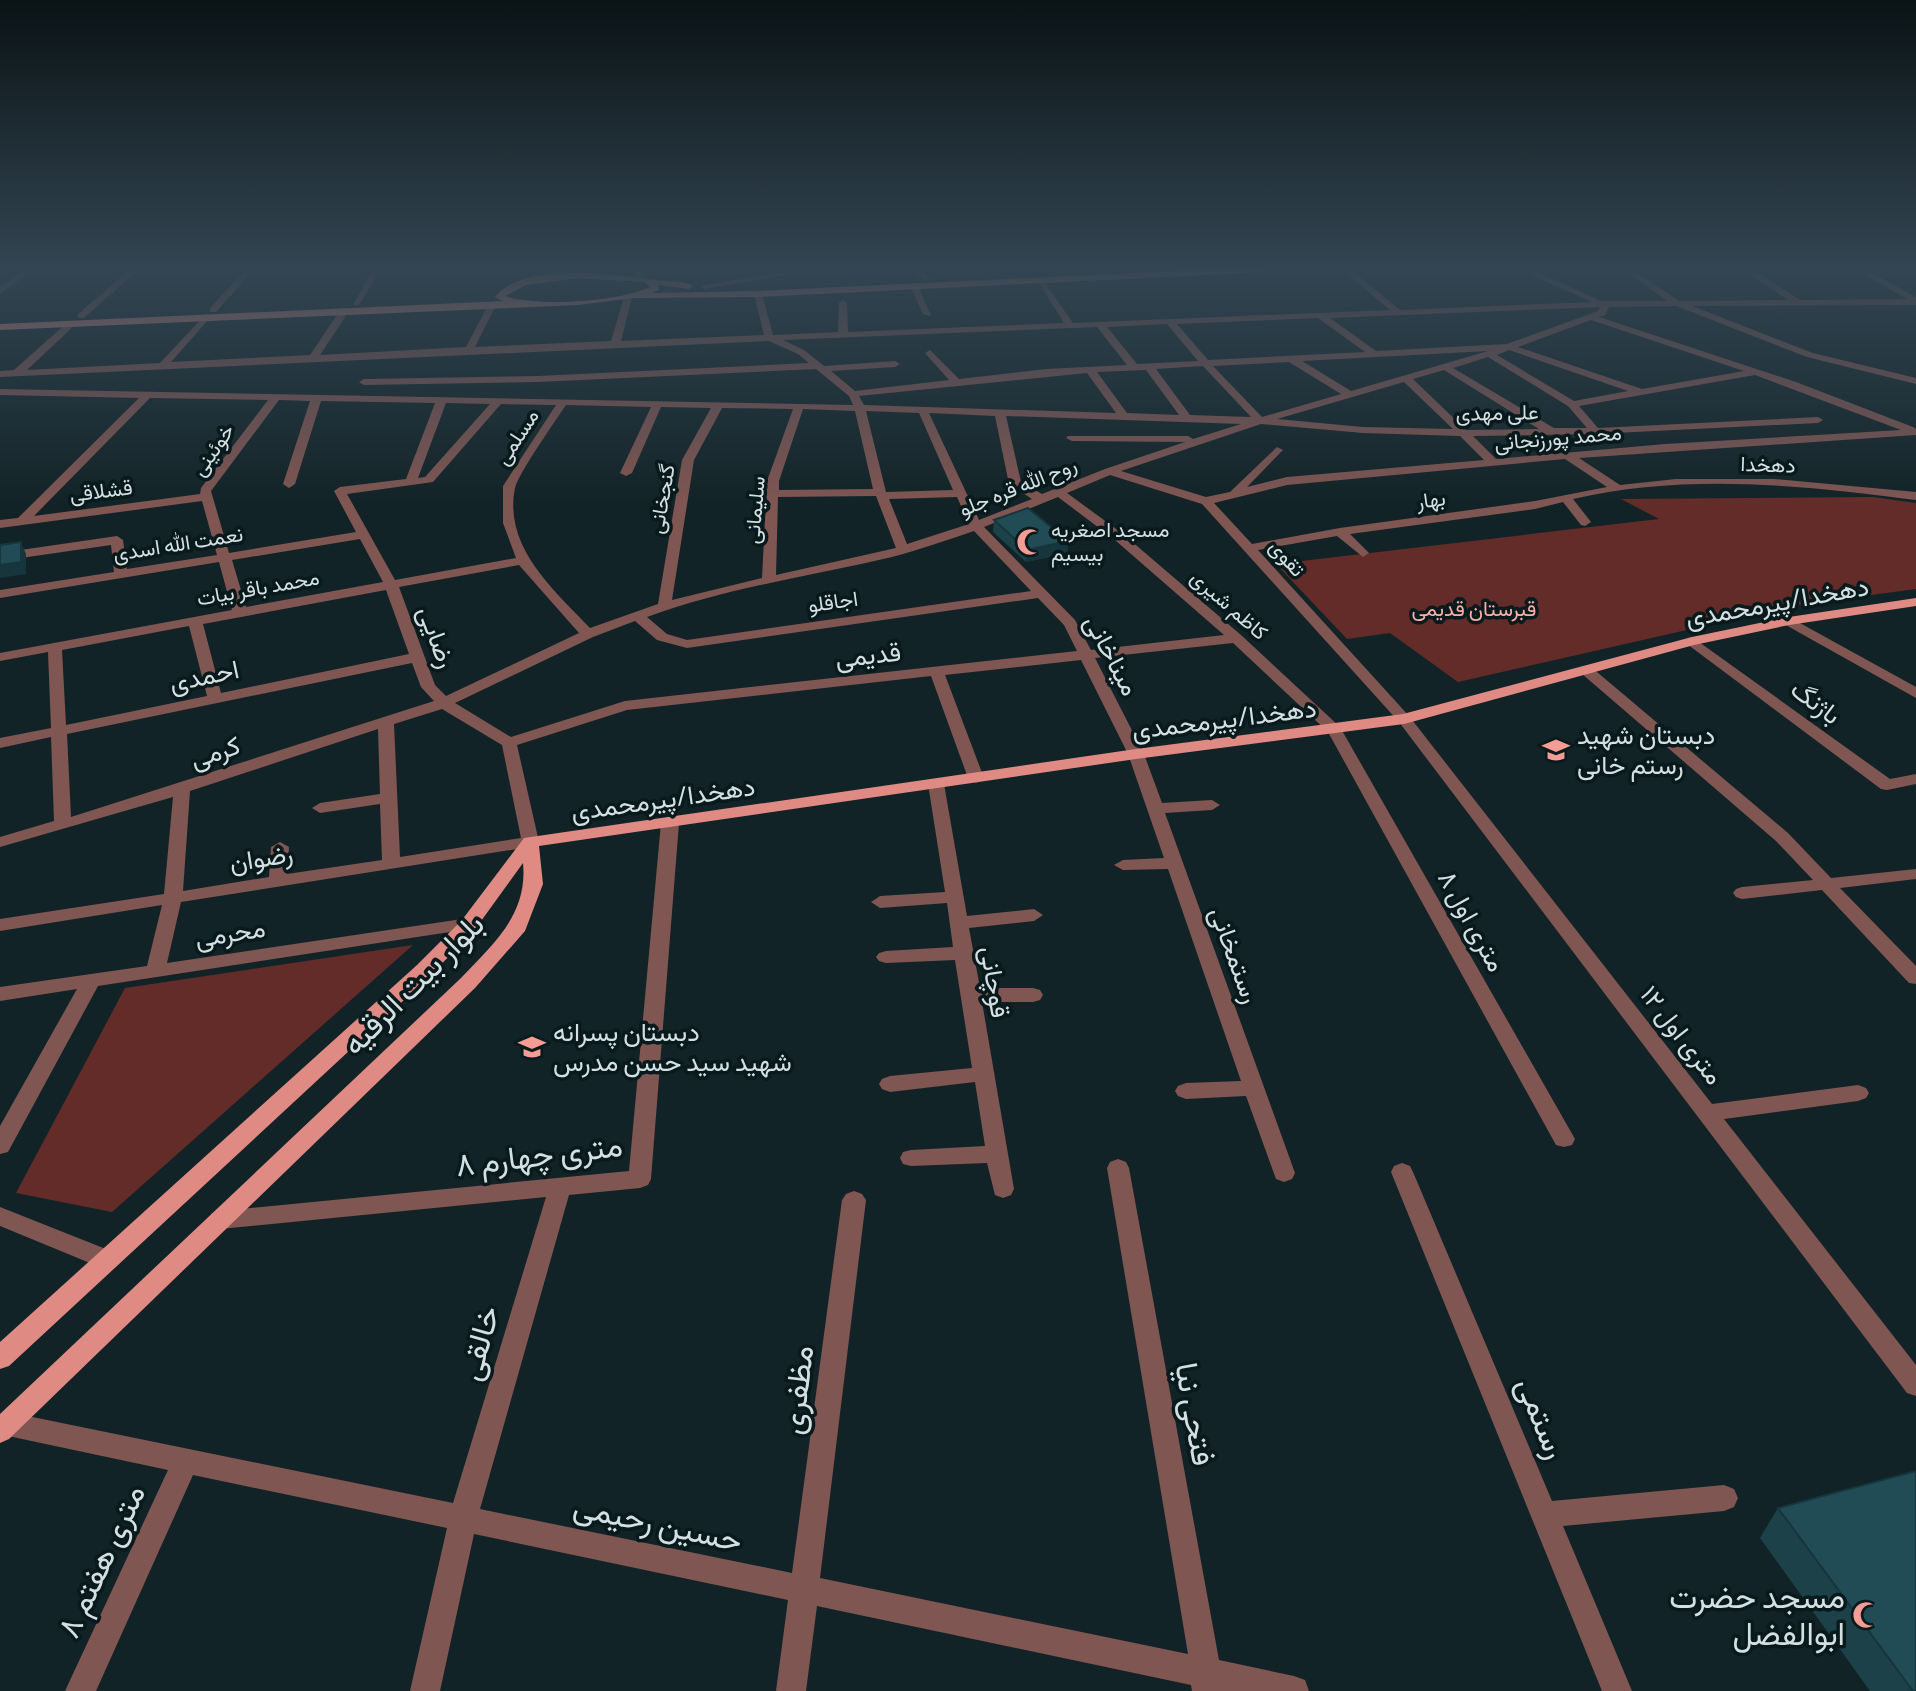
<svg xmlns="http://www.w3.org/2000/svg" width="1916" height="1691" font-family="Commissioner,Vazirmatn,sans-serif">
  <rect width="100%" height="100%" fill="#122327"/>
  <path fill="#642c29" d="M1873,497L1916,503V589L1796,605L1458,682L1390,633L1347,639L1276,564L1659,519L1621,499Z
    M413,945L112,1212L16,1193L125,988Z"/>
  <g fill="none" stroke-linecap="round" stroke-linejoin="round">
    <path fill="#805652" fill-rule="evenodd" d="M26,269H35L0,294V287Z
      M130,269H139L84,318H78V314Z
      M246,269H255L216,312H210V308Z
      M373,269H381L359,305H353Z
      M633,269H641L645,280H639Z
      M801,269H821L704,289L700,286Z
      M910,269H919L930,278L923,280Z
      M1052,269H1062L1065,272L1061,275Z
      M1341,269H1350L1400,310L1592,302L1518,269H1529L1602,301H1667L1623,269H1632L1679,301L1788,300L1742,269H1752L1800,300L1907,299L1855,269H1865L1916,297V305L1692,306L1813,353L1916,378V384L1807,357L1676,306L1609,307L1605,315L1599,317L1796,382L1913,427L1916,429V435L1579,458L1620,485L1676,479H1774L1916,492V500C1804,485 1684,473 1573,499L1591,522L1585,526L1581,525L1563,502L1535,509L1350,534L1369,553L1363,557L1337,536L1258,550L1409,716L1712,1104L1858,1085L1866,1088L1869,1093L1866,1098L1858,1101L1724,1119L1916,1365V1396L1907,1393L1399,722L1202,504L1110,475L1067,493L1123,534L1241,635L1340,727L1575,1139L1572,1145L1564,1147L1556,1145L1328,732L1233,643L1095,658L1144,754L1162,803L1212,800L1220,805L1212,810L1165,813L1295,1173L1292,1179L1284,1182L1276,1179L1246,1096L1186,1099L1178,1096L1175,1091L1178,1086L1186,1083L1241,1081L1168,869L1123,870L1114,865L1123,860L1164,858L1128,754L1081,660L945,675L984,778L976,783L968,778L931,676L627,710L517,745L539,842L536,846L181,902L167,963L469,918L478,924L476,928L98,986L8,1152L0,1154V1126L77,989L0,1001V987L147,966L162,905L0,931V919L164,894L173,797L0,847V837L54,821L51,737L0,748V738L51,728L48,652L0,661V653L232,610L219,562L0,598V590L114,572L111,545L0,561V553L117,536L123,540L127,569L217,555L202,501L0,528V520L18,518L139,398L0,395V389L853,405L849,396L816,369L538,382L364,385L359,382L364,379L538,376L809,363L798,354L769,341L0,377V371L14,370L69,321L77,323L27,370L160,363L206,314L209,315V319L171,362L310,355L341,309L344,308L349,311L320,355L466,347L488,305L492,302L496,305L475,347L611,341L624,297L628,294L632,297L621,341L764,335L754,294L758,291L762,294L773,335L838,332L839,303L843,300L847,303L848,332L1064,323L1037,280L1041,277L1073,323L1390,310ZM1600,307L1598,311L1507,344L1376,351L1330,318ZM1318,318L1365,352L1208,360L1177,324ZM1591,320L1744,371L1642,389L1518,347ZM1167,324L1198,361L1137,364L1107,327ZM1097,327L1127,365L1046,369L959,379L930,350L925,353L949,380L855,391L831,371L895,367L900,364L895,361L824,366L804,350L783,340ZM1509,350L1628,391L1574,401L1497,355ZM1488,351L1351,391L1302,361ZM1488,357L1568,406L1587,428H1554L1453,368ZM1289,362L1341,394L1262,417L1213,366ZM1203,366L1251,417L1190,415L1156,369ZM1146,370L1179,415L1127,413L1097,372ZM1444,370L1539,429L1466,430L1413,379ZM1087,373L1116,413L864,405L859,396ZM1755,375L1901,430L1665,444L1496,459L1473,436L1595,434L1818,423L1823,420L1818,417L1598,428L1579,406ZM1404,382L1453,429L1363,427L1277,419ZM150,398L268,400L201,488L200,494L34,516ZM279,400L310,401L283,484L289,488L295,484L321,401L435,403L406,479L340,487L334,491L356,532L229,553L211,491ZM446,403L490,404L425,477L418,478ZM501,404L556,405L503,486V523L516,558L395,580L347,494L433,482ZM566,405L651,407L620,473L626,476L632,473L661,407L711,408L682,460L658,604L590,628C554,590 503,547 515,488C518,474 556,420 566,405ZM722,408L793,409L767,481L762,578L672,600L694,460ZM803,409L855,411L873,489L779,490V481ZM866,411L919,413L953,490L886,492ZM929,413L995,416L1009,484L1032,499L979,520ZM1006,416L1241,424L1193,439L1188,436H1068L1066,438L1072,441L1185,442L1105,469L1042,494L1021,482ZM1261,424L1363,433L1460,436L1484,460L1287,477L1247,487L1281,452L1283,450L1277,447L1230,492L1206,497L1121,471ZM1565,459L1607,487L1535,501L1340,528L1252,544L1214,503L1287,485ZM876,496L896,548L776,575L778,497ZM957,497L969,524L907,544L889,499ZM1058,497L1115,540L1224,635L1091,650L1075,620L984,527ZM974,531L1031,591L687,640L667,634L647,617C725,588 811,576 892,557C919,550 947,540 974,531ZM360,539L383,582L246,607L232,560ZM519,565L579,633L446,696L435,685L399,587ZM386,590L409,654L221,693L203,624ZM1038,598L1064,625L1077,651L625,701L511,737L455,703L593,637L635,621L657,640L687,648ZM189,626L207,696L66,725L62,650ZM412,663L421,687L434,701L71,817L67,734ZM442,709L502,745L521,838L400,857L394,724ZM378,729L380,794L320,803L312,808L320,813L380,804L382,860L287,874L289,847L280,842L271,847L269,877L183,891L190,791Z
      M914,283L918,286L931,316L923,314L910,286Z
      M1789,617L1916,687V698L1784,624V618Z
      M1692,637L1890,779L1916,774V784L1887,790L1881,789L1687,644V638Z
      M1586,666L1591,667L1788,833L1831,878L1916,869V879L1840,888L1916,966V984L1909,983L1822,890L1742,899L1736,897L1733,893L1736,889L1742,887L1813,880L1776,841L1581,673L1579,670L1581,667Z
      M936,779L944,784L967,916L1034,909L1043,915L1034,921L969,928L980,988H1033L1040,990L1043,995L1040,1000L1033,1002H982L1014,1189L1011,1195L1003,1198L995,1195L987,1163L911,1166L903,1164L900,1158L903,1152L911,1150L985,1146L975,1082L890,1092L882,1089L879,1084L882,1079L890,1076L972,1068L955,960L886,963L879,961L876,957L879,953L886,951L953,947L947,903L880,908L871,902L880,896L945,892L928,784Z
      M670,818L679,823L651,1179L648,1185L640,1188L569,1195L480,1509L792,1573L842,1200L846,1194L854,1191L862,1194L866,1200L820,1578L1188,1654L1107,1168L1110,1162L1118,1159L1126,1162L1129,1168L1219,1660L1294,1676L1305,1680L1309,1691H1192L1191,1685L817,1606L806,1691H776L788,1600L474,1534L440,1691H410L447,1528L193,1475L96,1691H65L168,1470L8,1436L0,1433V1415L8,1412L453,1503L546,1197L220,1229L212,1227L208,1220L212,1213L220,1211L629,1171L661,823Z
      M1402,1163L1410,1166L1413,1172L1552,1501L1724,1485L1734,1489L1738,1498L1734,1507L1724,1511L1563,1526L1632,1691H1602L1391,1172L1394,1166Z
      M0,1207L116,1253L119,1260L116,1267L107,1270L0,1226Z"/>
    <path fill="#e08a84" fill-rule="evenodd" d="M1217,269H1270L1266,272L758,297L633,298L578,305L0,330V324L503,301L495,297C525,260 616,275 656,280C668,282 684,280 693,286L689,289L658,285L659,290L652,293L758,291ZM579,278L645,282L650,287C618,302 539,307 505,296L526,285Z
      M1916,598V606L1789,625L1694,645L1404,724L1136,759L539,846L543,884L525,931L475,988L9,1439L0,1443V1414L461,978C493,944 528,915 523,863L476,928L431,975L9,1366L0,1369V1342L417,965L462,920L524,838L1136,749L1403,714L1692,637L1789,617Z"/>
  </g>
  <path fill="#1c4149" d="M927,269H969L930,271Z
    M994,520L1068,553L1026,562L993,532Z
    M1778,1508L1916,1691H1870L1760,1538Z"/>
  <path fill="#17353c" d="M800,269H906V271L800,277Z
    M1068,541V553L1026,562L1027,550Z
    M21,542L26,554V574L0,578V565Z"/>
  <path fill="#214c55" stroke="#17353c" stroke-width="2" d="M1028,508L1068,541L1027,550L994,520Z
    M21,542V562L0,565V545Z
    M1916,1471V1691H1913L1778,1508Z"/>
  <linearGradient id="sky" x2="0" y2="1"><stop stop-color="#0a1315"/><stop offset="0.53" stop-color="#334552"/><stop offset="1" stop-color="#334552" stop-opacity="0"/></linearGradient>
  <rect width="1916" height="506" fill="url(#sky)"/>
  <defs>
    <symbol id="mosque-bare" viewBox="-9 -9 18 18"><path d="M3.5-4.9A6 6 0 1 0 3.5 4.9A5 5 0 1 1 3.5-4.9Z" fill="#f59c95" stroke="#091a1d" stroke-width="2.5" paint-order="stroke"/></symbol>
    <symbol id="school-bare" viewBox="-9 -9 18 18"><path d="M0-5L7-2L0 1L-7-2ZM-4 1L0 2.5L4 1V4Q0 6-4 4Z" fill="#f59c95" stroke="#091a1d" stroke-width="2.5" paint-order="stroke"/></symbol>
  </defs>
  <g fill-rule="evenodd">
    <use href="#mosque-bare" x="1011" y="523" width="38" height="38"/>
    <use href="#school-bare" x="1537" y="731" width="38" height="38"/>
    <use href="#school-bare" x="513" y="1028" width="38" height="38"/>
    <use href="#mosque-bare" x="1847" y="1596" width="38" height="38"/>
  </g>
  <g text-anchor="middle" stroke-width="7" stroke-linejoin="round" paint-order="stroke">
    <g font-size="21" fill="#d4dfe1" stroke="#091a1d">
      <text transform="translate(1497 413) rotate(-1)" y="7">علی مهدی</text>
      <text transform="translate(517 437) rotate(-57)" y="7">مسلمی</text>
      <text transform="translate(1558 438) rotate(-5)" y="7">محمد پورزنجانی</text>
      <text transform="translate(213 450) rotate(-55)" y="7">خوئینی</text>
      <text transform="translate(1768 465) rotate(2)" y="7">دهخدا</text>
      <text transform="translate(1018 487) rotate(-22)" y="7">روح الله قره جلو</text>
      <text transform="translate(101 491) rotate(-7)" y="7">قشلاقی</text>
      <text transform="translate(662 499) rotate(-80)" y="7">گنجخانی</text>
      <text transform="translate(1431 500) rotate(-8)" y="7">بهار</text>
      <text transform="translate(755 510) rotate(-85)" y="7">سلیمانی</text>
      <text transform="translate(178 544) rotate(-9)" y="7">نعمت الله اسدی</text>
      <text transform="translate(1287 558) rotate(48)" y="7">تقوی</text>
      <text transform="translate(258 588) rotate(-10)" y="7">محمد باقر بیات</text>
      <text transform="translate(833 602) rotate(-8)" y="7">اجاقلو</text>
      <text transform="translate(1229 605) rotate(41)" y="7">کاظم شیری</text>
    </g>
    <g font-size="21" fill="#d4dfe1" stroke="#091a1d" text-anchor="start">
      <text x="1051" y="537">مسجد اصغریه<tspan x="1051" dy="24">بیسیم</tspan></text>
    </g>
    <g font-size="21" fill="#fbada6" stroke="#091a1d">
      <text x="1474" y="616">قبرستان قدیمى</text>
    </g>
    <g font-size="26" fill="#d4dfe1" stroke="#091a1d">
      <text transform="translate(1777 602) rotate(-10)" y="9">دهخدا/پیرمحمدی</text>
      <text transform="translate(437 637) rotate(70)" y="9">رضایی</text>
      <text transform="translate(868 655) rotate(-6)" y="9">قدیمی</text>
      <text transform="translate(1112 655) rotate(62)" y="9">میناخانی</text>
      <text transform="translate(204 676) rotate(-12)" y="9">احمدی</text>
      <text transform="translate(1816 702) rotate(37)" y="9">باژنگ</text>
      <text transform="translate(1224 719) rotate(-7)" y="9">دهخدا/پیرمحمدی</text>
      <text transform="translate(215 752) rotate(-18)" y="9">کرمی</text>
      <text transform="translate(663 799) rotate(-8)" y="9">دهخدا/پیرمحمدی</text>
      <text transform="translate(261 858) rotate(-9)" y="9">رضوان</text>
      <text transform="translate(1472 921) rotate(61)" y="9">۸ متری اول</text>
      <text transform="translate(230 933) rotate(-9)" y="9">محرمی</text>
      <text transform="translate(1235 955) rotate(70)" y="9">رستمخانی</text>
      <text transform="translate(995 982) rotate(81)" y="9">قوچانی</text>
      <text transform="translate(1682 1035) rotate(52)" y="9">۱۲ متری اول</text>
    </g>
    <g font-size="26" fill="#d4dfe1" stroke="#091a1d" text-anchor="start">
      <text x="1577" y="744">دبستان شهید<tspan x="1577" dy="30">رستم خانی</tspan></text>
      <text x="553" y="1041">دبستان پسرانه<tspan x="553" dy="30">شهید سید حسن مدرس</tspan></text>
    </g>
    <g font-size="32" fill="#d4dfe1" stroke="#091a1d">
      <text transform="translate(413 984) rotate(-45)" y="11">بلوار بیت الرقیه</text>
      <text transform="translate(539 1155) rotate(-7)" y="11">۸ متری چهارم</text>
      <text transform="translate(479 1343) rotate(-74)" y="11">خالقی</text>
      <text transform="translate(797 1390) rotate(-83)" y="11">مظفری</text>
      <text transform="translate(1195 1414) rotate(80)" y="11">فتحی نیا</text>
      <text transform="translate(1542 1418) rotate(68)" y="11">رستمی</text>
      <text transform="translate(658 1523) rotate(12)" y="11">حسین رحیمی</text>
      <text transform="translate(101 1561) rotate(-65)" y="11">۸ متری هفتم</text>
    </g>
    <g font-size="32" fill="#d4dfe1" stroke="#091a1d" text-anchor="end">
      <text x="1845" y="1608">مسجد حضرت<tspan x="1845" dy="37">ابوالفضل</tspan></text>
    </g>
  </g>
</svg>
